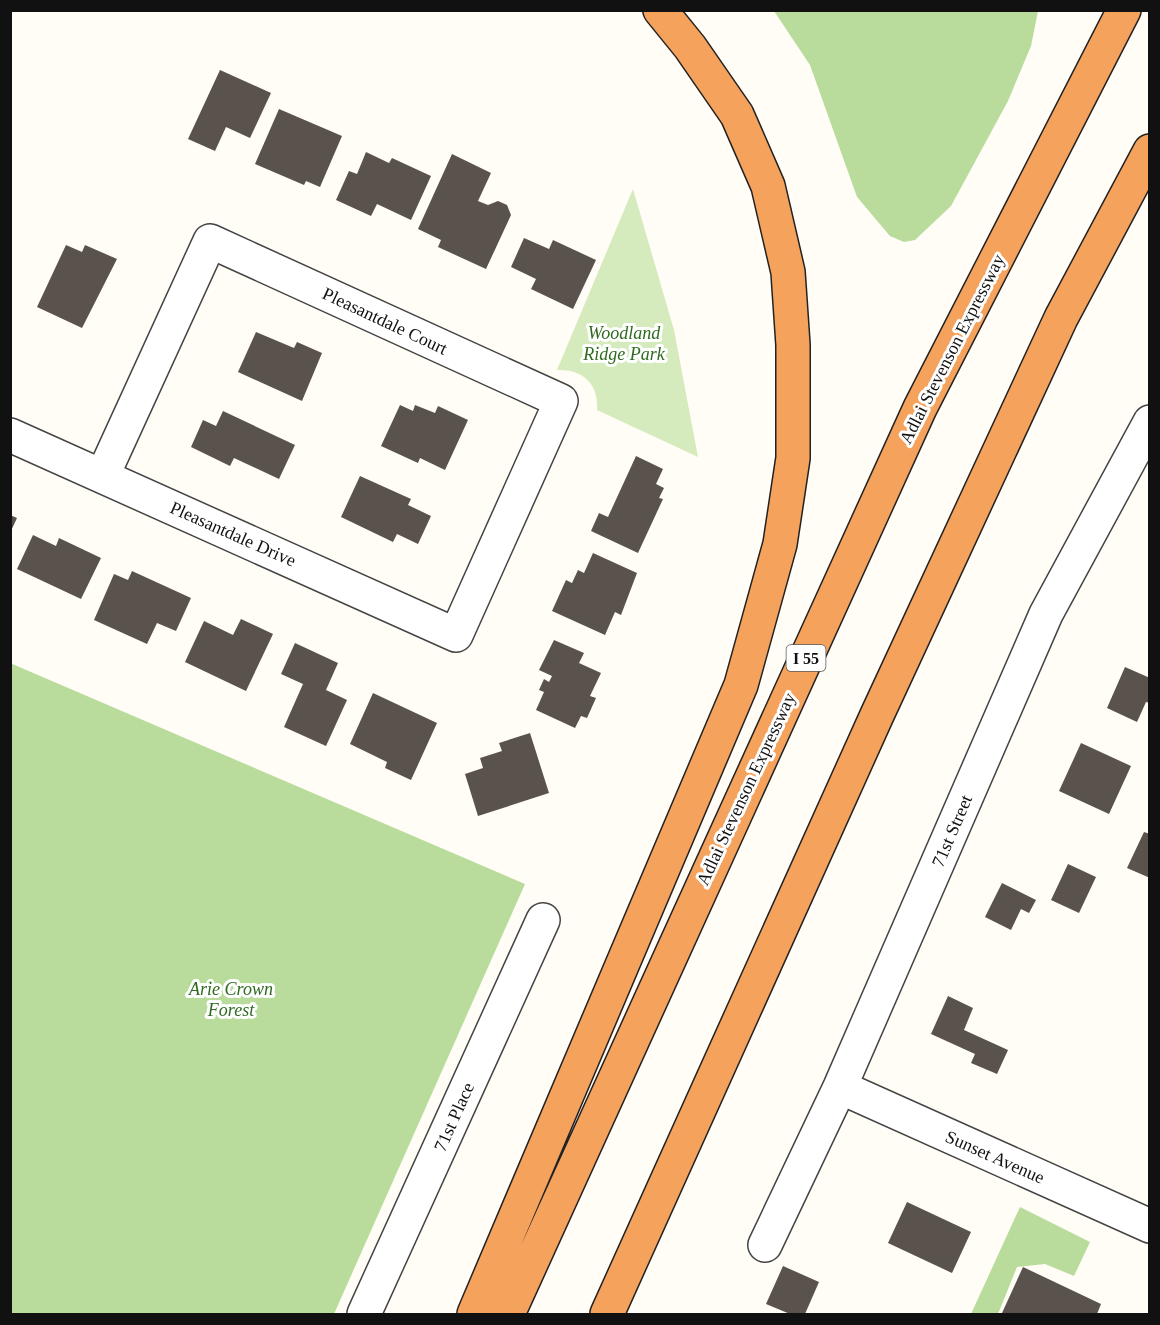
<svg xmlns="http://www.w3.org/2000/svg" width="1160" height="1325" font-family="Georgia,serif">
  <rect width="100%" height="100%" fill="#fffdf5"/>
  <path fill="#d5ebbd" d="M633,189L674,330L698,457L597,410C599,384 583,369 557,370Z"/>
  <path fill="#b9dc9c" d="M774,11H1038L1031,46L1008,101L951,206L915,240L904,242L890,236L857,197L810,65Z
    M10,663L525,884L334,1314H11Z
    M1020,1207L1090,1242L1074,1276L1045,1264L1017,1267L998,1314H971Z"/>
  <path fill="#5a524d" d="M220,70L271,93L250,138L226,127L215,151L188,139Z
    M279,109L342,136L320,187L306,181L304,185L255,164Z
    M366,152L389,163L392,158L431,176L411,220L377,204L371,216L336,200L349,171L357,174Z
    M452,154L491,173L478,201L488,205L498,201L507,205L511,215L486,269L438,247L441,240L418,229Z
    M524,238L549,249L553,240L596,260L573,309L531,289L536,279L511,267Z
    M66,245L82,252L85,245L117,259L82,328L37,307Z
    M256,332L294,348L297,342L322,353L302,401L238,372Z
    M400,405L413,411L415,405L435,413L438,406L468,420L445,470L420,458L418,463L381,446Z
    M223,411L295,445L279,479L234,458L230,466L191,447L203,420L216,426Z
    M636,456L663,469L656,484L664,488L659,498L663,499L638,553L591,531L599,513L608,517Z
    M360,476L411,499L408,505L431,516L418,544L397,534L393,542L341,517Z
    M10,515L17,518L10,533Z
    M33,535L56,546L59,538L101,558L81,599L17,569Z
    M593,553L637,573L621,615L615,612L605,635L552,611L566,580L572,583L578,570L584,573Z
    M132,571L191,598L176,631L157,623L147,644L94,620L114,574L128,580Z
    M241,619L273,634L246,691L185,662L204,621L233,635Z
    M554,640L584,653L579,663L601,673L590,696L596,698L587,718L581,716L575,728L536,710L544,692L539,690L544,679L549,682L552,676L539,670Z
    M295,643L338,663L326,690L347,700L326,746L284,727L303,684L281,674Z
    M1125,667L1150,678V703L1146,702L1137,722L1107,708Z
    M373,693L437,723L411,780L385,768L387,762L350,744Z
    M530,733L549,793L478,816L465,774L483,768L480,758L502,751L499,743Z
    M1081,743L1131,766L1109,814L1059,791Z
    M1144,832L1150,834V878L1127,868Z
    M1068,864L1096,877L1079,913L1051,900Z
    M1002,883L1036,900L1029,913L1021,909L1011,930L985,917Z
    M948,996L973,1008L964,1030L1008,1050L997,1074L971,1063L975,1054L931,1034Z
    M907,1202L971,1232L952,1273L888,1243Z
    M783,1266L819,1282L805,1314H790L766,1304Z
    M1023,1267L1101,1304L1097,1314L1002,1313Z"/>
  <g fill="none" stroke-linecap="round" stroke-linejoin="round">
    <defs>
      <path id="minor" d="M10,435L456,635L561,401L210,241L103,475
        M840,1087L1150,1226
        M765,1245L840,1087L1046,614L1150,422
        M364,1314L543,920"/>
      <path id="highway" d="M474,1314L741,685L780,544L793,458V345L788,272L768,186L737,115L690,47L660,10
        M508,1314L920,408L1124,10
        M607,1314L877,715L1061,318L1150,151"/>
    </defs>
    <use href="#minor" stroke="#444" stroke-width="36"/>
    <use href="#highway" stroke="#222" stroke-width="36"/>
    <use href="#minor" stroke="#fff" stroke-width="33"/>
    <use href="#highway" stroke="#f5a25d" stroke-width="33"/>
  </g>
  <g text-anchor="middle" stroke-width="6" stroke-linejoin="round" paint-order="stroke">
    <rect fill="#fff" stroke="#585858" stroke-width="1.5" x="786.5" y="645" width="39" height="26" rx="4.5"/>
    <g font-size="16" font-weight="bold" fill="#111">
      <text x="806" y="664">I 55</text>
    </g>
    <g font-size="18" fill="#111" stroke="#fff">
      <text transform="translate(385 321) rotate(25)" y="6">Pleasantdale Court</text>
      <text transform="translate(952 349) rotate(-63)" y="6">Adlai Stevenson Expressway</text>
      <text transform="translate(233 534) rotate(24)" y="6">Pleasantdale Drive</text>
      <text transform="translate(746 789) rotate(-65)" y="6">Adlai Stevenson Expressway</text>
      <text transform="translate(952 831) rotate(-67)" y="6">71st Street</text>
      <text transform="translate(454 1117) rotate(-66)" y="6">71st Place</text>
      <text transform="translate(995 1157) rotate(24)" y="6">Sunset Avenue</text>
    </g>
    <g font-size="18" font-style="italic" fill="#2f6b1f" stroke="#fff">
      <text x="624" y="339">Woodland<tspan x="624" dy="21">Ridge Park</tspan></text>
      <text x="231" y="995">Arie Crown<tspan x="231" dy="21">Forest</tspan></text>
    </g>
  </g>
  <rect width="1160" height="1325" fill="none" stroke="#111111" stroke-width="24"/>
</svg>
